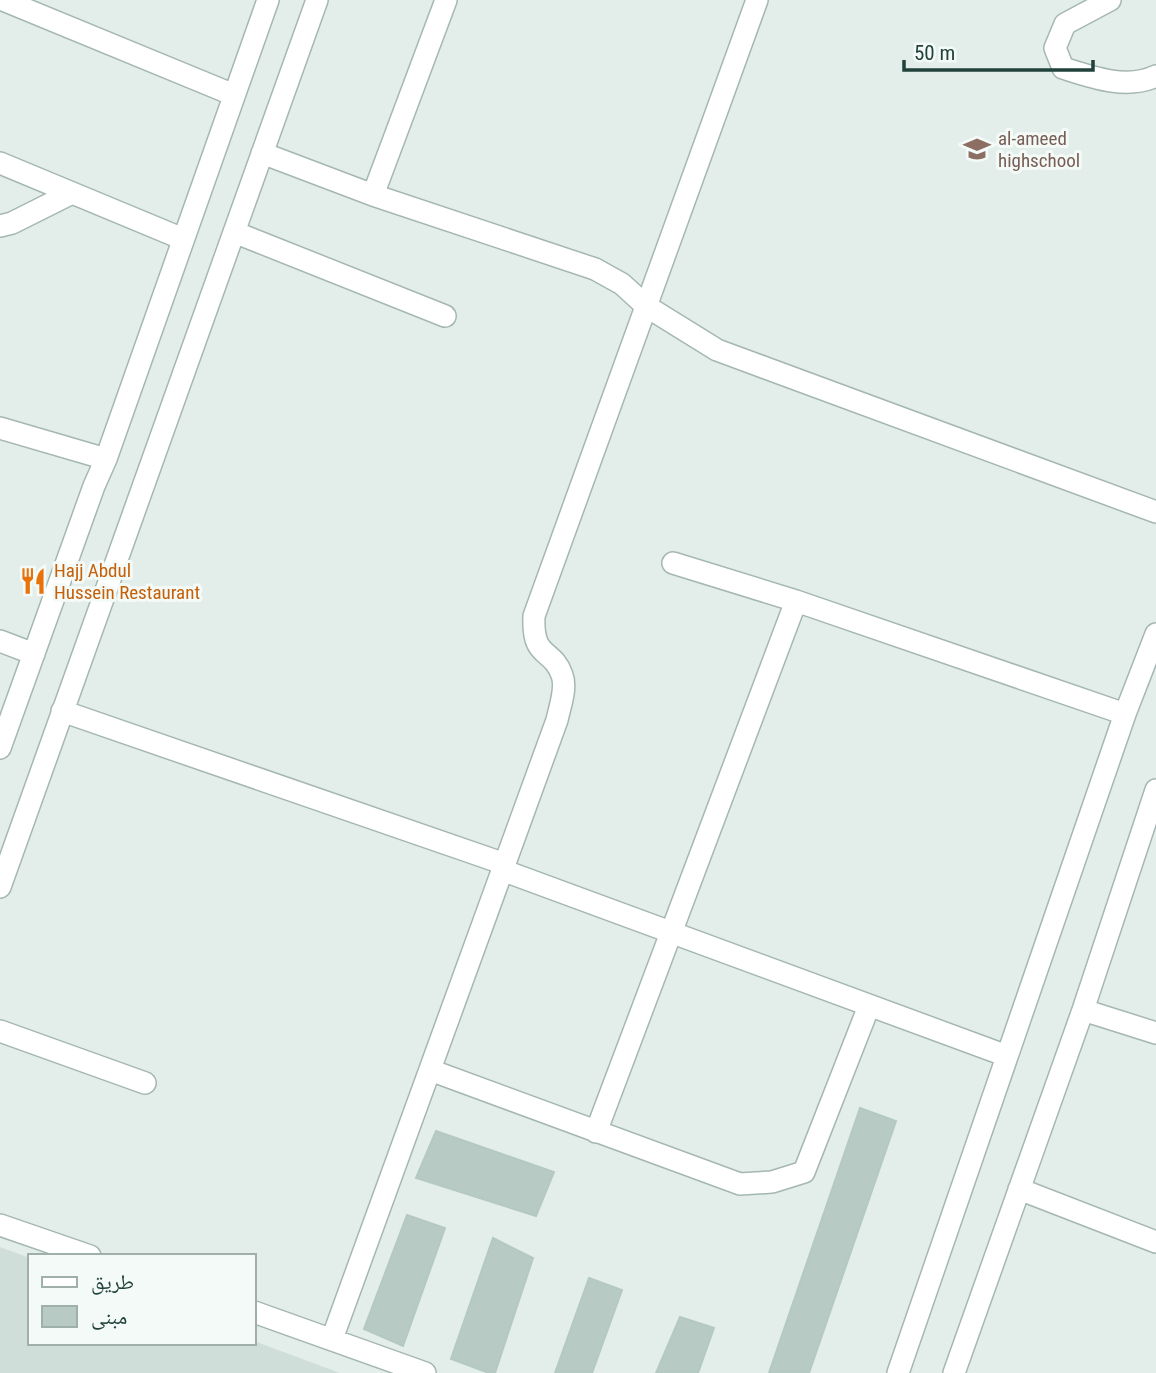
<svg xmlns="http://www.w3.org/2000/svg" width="1156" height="1373" font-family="'Roboto Condensed','Noto Naskh Arabic',sans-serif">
  <rect width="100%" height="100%" fill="#e3eeea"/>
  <path fill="#d0ded9" d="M0,1247L30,1258V1343H254V1341L340,1373H0Z"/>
  <path fill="#b7cac3" stroke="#b4c9c2" stroke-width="2" d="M860,1108L896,1121L809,1373H769Z
    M436,1131L554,1172L536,1216L416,1178Z
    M407,1215L445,1228L403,1346L364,1329Z
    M493,1238L533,1258L495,1373H489L451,1359Z
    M589,1278L622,1290L592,1373H555Z
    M680,1317L714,1328L698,1373H656Z"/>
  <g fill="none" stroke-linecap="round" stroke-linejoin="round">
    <defs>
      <path id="minor" d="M3,0L234,95
        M1110,0L1065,24L1055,48L1063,68C1091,77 1127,90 1156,76
        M262,153L373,195L595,269L622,284L646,306L717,350L1156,512
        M0,163L183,239
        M373,195L446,0
        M0,226L12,223L72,193
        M234,232L445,316
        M0,428L106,459
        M673,563L796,601L1125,714
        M0,641L34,654
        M62,711L505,864
        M0,748L94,486L106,459L268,0
        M502,870L1007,1056
        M0,887L317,0
        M1083,1010L1156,1033
        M0,1031L145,1083
        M430,1070L740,1184L772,1182L804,1172L869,1006
        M596,1132L796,601
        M1019,1189L1156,1242
        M0,1225L90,1256
        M254,1312L425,1373
        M332,1339L557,720C560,706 567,688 562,675C552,647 532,660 534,616L757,0
        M898,1373L1125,714L1156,634
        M954,1373L1083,1010L1156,790"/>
    </defs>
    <use href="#minor" stroke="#a5b7b2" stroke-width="24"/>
    <use href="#minor" stroke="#fff" stroke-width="21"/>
  </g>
  <defs>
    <symbol id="school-bare" viewBox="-9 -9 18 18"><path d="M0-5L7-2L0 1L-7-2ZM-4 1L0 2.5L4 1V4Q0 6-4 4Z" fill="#8d6e63" stroke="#f4faf7" stroke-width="2.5" paint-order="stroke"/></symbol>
    <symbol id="restaurant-bare" viewBox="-9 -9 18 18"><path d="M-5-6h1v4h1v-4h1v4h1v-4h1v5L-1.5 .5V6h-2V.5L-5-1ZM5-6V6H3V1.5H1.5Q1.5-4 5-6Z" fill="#e8710a" stroke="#f4faf7" stroke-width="2.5" paint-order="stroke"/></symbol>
  </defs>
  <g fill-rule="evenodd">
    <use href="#school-bare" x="958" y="130" width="38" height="38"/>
    <use href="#restaurant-bare" x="14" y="562" width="38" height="38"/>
  </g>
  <g text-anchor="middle" stroke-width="6" stroke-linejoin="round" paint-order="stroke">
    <g font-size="19" fill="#785e54" stroke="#f4faf7" text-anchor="start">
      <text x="998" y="145">al-ameed<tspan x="998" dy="22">highschool</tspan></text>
    </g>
    <g font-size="19" fill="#c56008" stroke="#f4faf7" text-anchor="start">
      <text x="54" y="577">Hajj Abdul<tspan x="54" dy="22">Hussein Restaurant</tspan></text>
    </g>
  </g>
  <rect x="28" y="1254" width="228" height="91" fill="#f4faf7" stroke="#9fb0ac" stroke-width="2"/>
  <rect x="42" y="1277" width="35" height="10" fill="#ffffff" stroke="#9fb0ac" stroke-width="2"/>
  <text x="91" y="1289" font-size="21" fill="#20423b">طريق</text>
  <rect x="42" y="1306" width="35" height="21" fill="#b7cac3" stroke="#9fb0ac" stroke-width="2"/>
  <text x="91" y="1324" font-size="21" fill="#20423b">مبنى</text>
  <path d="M904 60v10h189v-10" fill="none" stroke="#20423b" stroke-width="3.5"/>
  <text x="914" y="60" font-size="21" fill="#20423b" stroke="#f4faf7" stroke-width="5" paint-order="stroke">50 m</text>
</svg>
